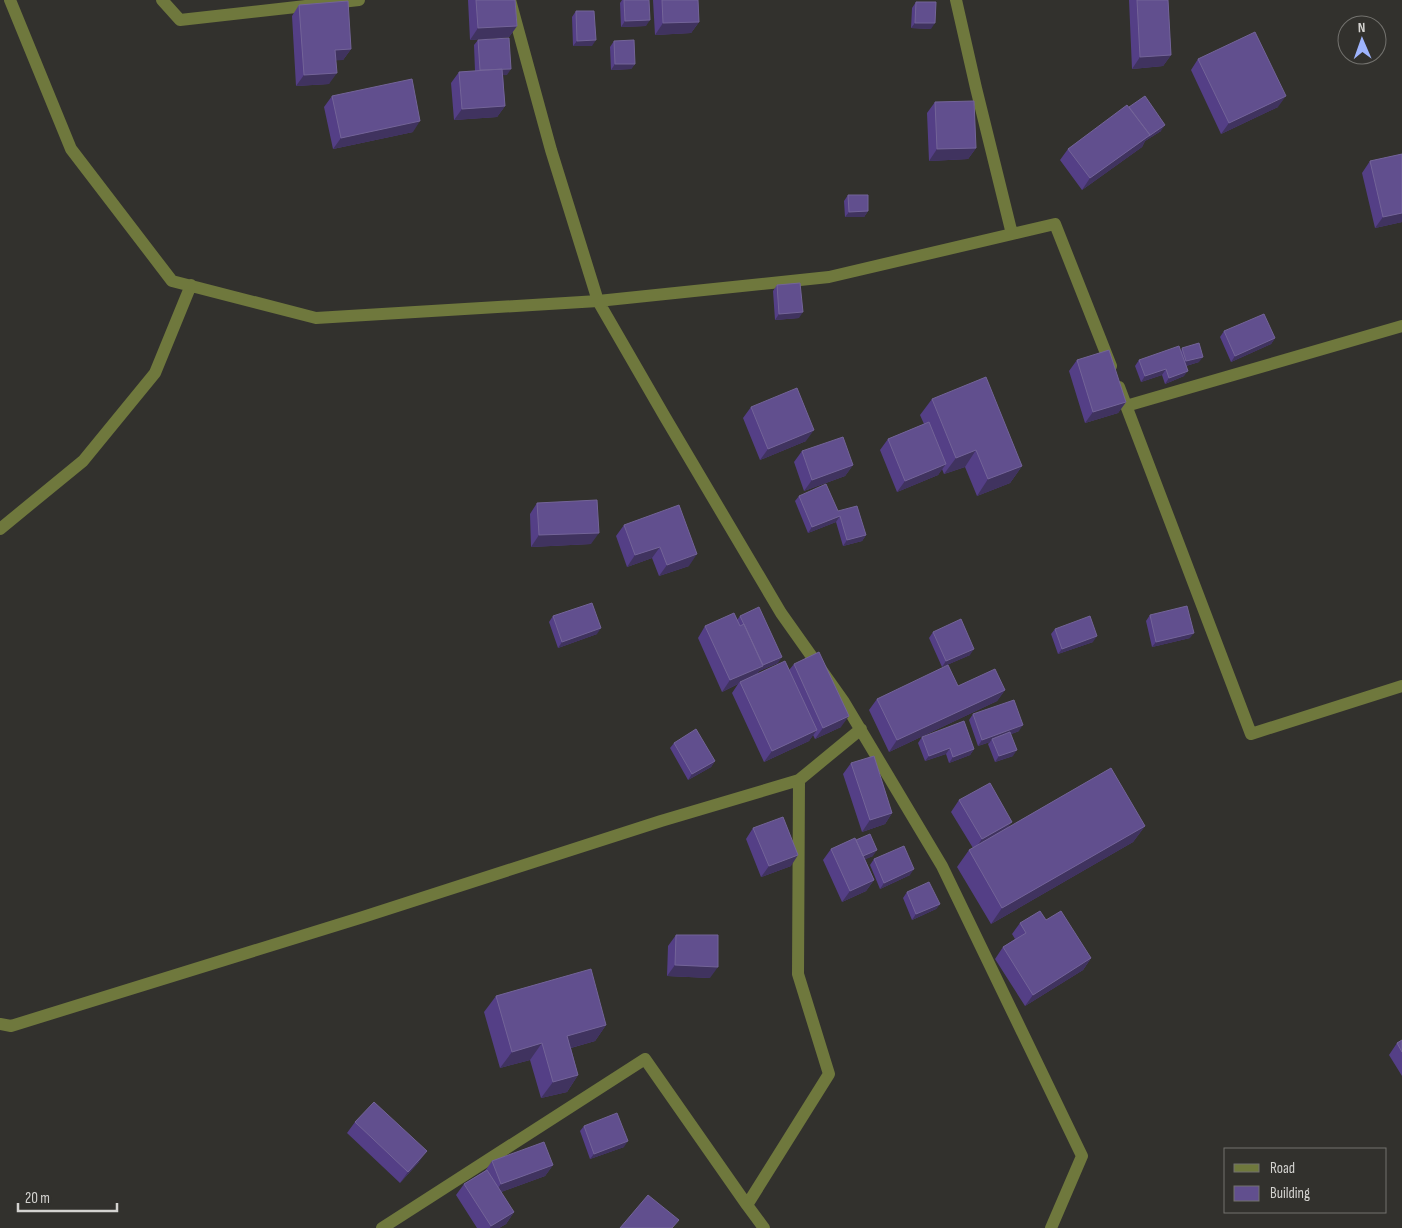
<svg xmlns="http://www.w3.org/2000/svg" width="1402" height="1228" font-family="'Sofia Sans Condensed',sans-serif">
  <rect width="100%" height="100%" fill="#32312d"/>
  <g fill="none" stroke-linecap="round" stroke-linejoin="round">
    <path stroke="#6f783d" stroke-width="12" d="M10,0L71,149L172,281L316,318L598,301L829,277L1055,224L1111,366
      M162,0L180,20L359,0
      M510,0L551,150L598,301L665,417L781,613L844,702L942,866L1082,1156L1051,1228
      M956,0L976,88L1012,234
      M1119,387L1251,734L1402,686
      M1126,406L1402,326
      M0,529L83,461L155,373L191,285
      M0,1024L11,1026L363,917L661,821L799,780
      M747,1205L764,1228
      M382,1228L645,1059L747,1205L829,1074L798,974L799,780L861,729"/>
  </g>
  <path fill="#543f86" d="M468,0H515L517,26L509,37L470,40Z
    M622,0H649L646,26L621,27L620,3Z
    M653,0H698L699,22L691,33L655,35Z
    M1129,0H1168L1171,55L1163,66L1132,69Z
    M916,2L931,29L911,28L912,8Z
    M299,5L351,49L343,60H336L329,84L296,86L292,16Z
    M576,11L592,46H573L572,17Z
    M478,40L507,75H503L505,106L497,117L454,120L451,83L459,72L475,71L474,45Z
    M614,41L635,64L631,69L611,70L610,47Z
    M1198,59L1278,107L1221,134L1191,70Z
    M332,96L413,132L333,149L324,107Z
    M935,102L976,148L968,159L929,161L927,113Z
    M1129,107L1161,131L1145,141L1142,147L1082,190L1060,160L1068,149Z
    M1402,154V222L1375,228L1362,173L1370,161Z
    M848,195L868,211L864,217H845L844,201Z
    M777,285L799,318L775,320L773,291Z
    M1224,331L1275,338L1271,344L1231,362L1220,337Z
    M1182,348L1199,362L1186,366L1184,376L1165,384L1162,375L1141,382L1135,366L1139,360L1181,351Z
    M1077,360L1126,402L1118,413L1085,423L1069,371Z
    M932,399L1022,466L1010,483L977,496L965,467L944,474L942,469L938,475L897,492L880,450L888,439L924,424L920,415Z
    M751,407L806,441L760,460L743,418Z
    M802,451L853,465L845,476L804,491L794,462Z
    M799,496L838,511L866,535L862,541L843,546L836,522L808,533L795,501Z
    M537,503L591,544L531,547L530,514Z
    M624,525L689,566L659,576L652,558L627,567L616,536Z
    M1150,615L1190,638L1152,647L1146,621Z
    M553,616L597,634L558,648L549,622Z
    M740,616L778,663L759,671L757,674L789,670L794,664L841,727L815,739L813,735L809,741L764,762L732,693L738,684L722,692L698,638L705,626L737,620Z
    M1055,629L1093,642L1058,654L1051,634Z
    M933,632L970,655L942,667L929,638Z
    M958,686L1005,690L997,701L889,752L869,710L877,699Z
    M973,714L1019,731L1011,734L1013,756L995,762L988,744L990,742L978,746L969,720Z
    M922,737L974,749L970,755L949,763L946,754L925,761L918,743Z
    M674,743L715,761L711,767L688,780L670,748Z
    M851,763L892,813L885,824L862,832L843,774Z
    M959,800L1008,828L1145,826L1133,842L991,924L957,867L969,850L973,848L951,812Z
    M753,828L791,866L761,877L746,839Z
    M856,840L873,856L865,859L874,880L866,891L842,902L823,860L831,849Z
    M874,859L910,875L880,889L870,865Z
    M907,892L940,904L936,909L912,920L903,898Z
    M1046,920L1091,958L1083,970L1025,1006L995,959L1003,947L1015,939L1012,934L1020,923Z
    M676,935L710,978L667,976L668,946Z
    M496,996L606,1025L595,1041L571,1048L578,1075L567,1092L541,1098L530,1060L500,1068L484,1012Z
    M1402,1040V1076L1389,1055L1397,1043Z
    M355,1122L419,1162L400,1183L347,1133Z
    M584,1126L624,1147L590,1159L580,1131Z
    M492,1161L553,1165L545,1176L501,1192L514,1212L506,1224L499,1228H477L456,1195L464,1184L485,1171Z"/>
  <path fill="#40335f" d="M650,20L646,26L621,27L625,21Z
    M699,22L691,33L655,35L663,23Z
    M915,23H935L931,29L911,28Z
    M517,26L509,37L470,40L478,28Z
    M596,40L592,46H573L577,41Z
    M351,49L343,60L328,61L335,50Z
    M1171,55L1163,66L1132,69L1140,57Z
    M615,64H635L631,69L611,70Z
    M511,69L507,75L476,77L480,71Z
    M337,73L329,84L296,86L304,75Z
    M1286,96L1278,107L1221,134L1229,123Z
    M505,106L497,117L454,120L462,109Z
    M420,121L413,132L333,149L341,138Z
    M1165,125L1161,131L1145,141L1142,147L1082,190L1090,178Z
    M976,148L968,159L929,161L937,149Z
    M868,211L864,217H845L849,212Z
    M1402,213V222L1375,228L1383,217Z
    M803,312L799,318L775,320L779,314Z
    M1275,338L1271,344L1231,362L1235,356Z
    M1203,357L1199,362L1182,367L1186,361Z
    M1166,369L1162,375L1141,382L1145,376Z
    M1188,371L1184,376L1165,384L1169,378Z
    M1126,402L1118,413L1085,423L1093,412Z
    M814,430L806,441L760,460L768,449Z
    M976,450L965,467L944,474L956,458Z
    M946,464L938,475L897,492L905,481Z
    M853,465L845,476L804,491L812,480Z
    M1022,466L1010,483L977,496L988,479Z
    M840,516L836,522L808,533L812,527Z
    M599,533L591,544L531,547L539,535Z
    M866,535L862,541L843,546L847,540Z
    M660,547L652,558L627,567L635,555Z
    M697,554L689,566L659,576L667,565Z
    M601,628L597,634L558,648L562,642Z
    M1194,633L1190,638L1152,647L1156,642Z
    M1097,636L1093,642L1058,654L1062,649Z
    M974,649L970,655L942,667L946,661Z
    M782,657L778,663L759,671L755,677L740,682L738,684L722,692L730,680Z
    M1005,690L997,701L889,752L897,740Z
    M849,716L841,727L815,739L823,728Z
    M1023,725L1019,731L993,741L992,739L990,742L978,746L982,740Z
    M817,730L809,741L764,762L772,751Z
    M950,748L946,754L925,761L929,756Z
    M974,749L970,755L949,763L953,757Z
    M1017,750L1013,756L995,762L999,756Z
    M715,761L711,767L688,780L692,774Z
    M892,813L885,824L862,832L870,820Z
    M1012,822L1004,833L974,850L982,839Z
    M1145,826L1133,842L991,924L1002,908Z
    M877,850L873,856L859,862L863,856Z
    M798,855L791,866L761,877L769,866Z
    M914,869L910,875L880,889L884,883Z
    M874,880L866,891L842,902L850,891Z
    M940,904L936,909L912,920L916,914Z
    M1091,958L1083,970L1025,1006L1033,995Z
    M675,965L718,967L710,978L667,976Z
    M606,1025L595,1041L556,1052L567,1036Z
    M542,1043L530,1060L500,1068L512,1052Z
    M578,1075L567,1092L541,1098L553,1082Z
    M628,1141L624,1147L590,1159L594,1154Z
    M427,1151L419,1162L400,1183L408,1172Z
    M553,1165L545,1176L493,1195L501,1184Z
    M514,1212L506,1224L499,1228H490L491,1226Z"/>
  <path fill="#614f8e" stroke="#736498" d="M476,0H515L517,26L478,28Z
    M624,0H649L650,20L625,21Z
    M662,0H698L699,22L663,23Z
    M1137,0H1168L1171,55L1140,57Z
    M348,1L351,49L335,50L337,73L304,75L299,5Z
    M916,2H936L935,23H915Z
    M576,11H594L596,40L577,41Z
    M1255,32L1286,96L1229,123L1198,59Z
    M509,38L511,69L480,70L478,40Z
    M634,40L635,64H615L614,41Z
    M502,69L505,106L462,109L459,72Z
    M412,79L420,121L341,138L332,96Z
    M1145,96L1165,125L1149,136L1150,135L1129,107Z
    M974,101L976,148L937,149L935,102Z
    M1127,105L1150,135L1090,178L1068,149Z
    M1402,154V213L1383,217L1370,161Z
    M848,195H868V211L849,212Z
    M800,283L803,312L779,314L777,285Z
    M1264,314L1275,338L1235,356L1224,331Z
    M1199,343L1203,357L1186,361L1182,348Z
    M1179,346L1188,371L1169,378L1166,369L1145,376L1139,360Z
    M1109,350L1126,402L1093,412L1077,360Z
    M986,377L1022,466L988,479L976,450L956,458L932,399Z
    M797,388L814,430L768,449L751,407Z
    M929,422L946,464L905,481L888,439Z
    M843,437L853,465L812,480L802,451Z
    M826,484L838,511L857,506L866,535L847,540L840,516L812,527L799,496Z
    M597,500L599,533L539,535L537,503Z
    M679,505L697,554L667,565L660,547L635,555L624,525Z
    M592,603L601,628L562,642L553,616Z
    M1187,606L1194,633L1156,642L1150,615Z
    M759,607L782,657L763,665L740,616Z
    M734,613L740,626L744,624L763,666L730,680L705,626Z
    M1090,616L1097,636L1062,649L1055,629Z
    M961,619L974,649L946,661L933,632Z
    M819,652L849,716L823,728L794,664Z
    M785,661L817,730L772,751L740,682Z
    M948,665L958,686L995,669L1005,690L897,740L877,699Z
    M1014,700L1023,725L982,740L973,714Z
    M964,721L974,749L953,757L950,748L929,756L922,737Z
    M696,729L715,761L692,774L674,743Z
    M1010,732L1017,750L999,756L992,739Z
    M874,756L892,813L870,820L851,763Z
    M1111,768L1145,826L1002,908L969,850Z
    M990,783L1012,822L982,839L959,800Z
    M783,817L798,855L769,866L753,828Z
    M870,834L877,850L863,856L856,840Z
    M855,838L874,880L850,891L831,849Z
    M904,846L914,869L884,883L874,859Z
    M929,882L940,904L916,914L907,892Z
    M1040,911L1046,920L1061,911L1091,958L1033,995L1003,947L1026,933L1020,923Z
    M676,935H718V967L675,965Z
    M591,969L606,1025L567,1036L578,1075L553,1082L542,1043L512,1052L496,996Z
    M1402,1040V1052L1397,1043Z
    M374,1102L427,1151L408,1172L355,1122Z
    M617,1113L628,1141L594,1154L584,1126Z
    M544,1142L553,1165L501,1184L492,1161Z
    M487,1170L514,1212L491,1226L464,1184Z
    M648,1195L679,1220L672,1228H620Z"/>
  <rect x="1224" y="1148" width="162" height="65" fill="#32312d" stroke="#73726e"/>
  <rect x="1234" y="1164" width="25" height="8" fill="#6f783d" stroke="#73726e"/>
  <text x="1270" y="1173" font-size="15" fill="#d4d3d0">Road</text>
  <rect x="1234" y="1186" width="25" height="15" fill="#614f8e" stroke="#73726e"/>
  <text x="1270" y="1198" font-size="15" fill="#d4d3d0">Building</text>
  <g transform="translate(1362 40) rotate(358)"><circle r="24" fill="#32312d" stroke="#73726e"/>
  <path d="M0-4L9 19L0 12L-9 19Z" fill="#9eb4fd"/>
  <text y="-8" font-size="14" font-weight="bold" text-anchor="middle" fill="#d4d3d0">N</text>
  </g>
  <path d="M18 1203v8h99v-8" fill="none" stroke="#d4d3d0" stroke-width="2.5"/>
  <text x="25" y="1203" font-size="15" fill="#d4d3d0" stroke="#32312d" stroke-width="4" paint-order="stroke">20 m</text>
</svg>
